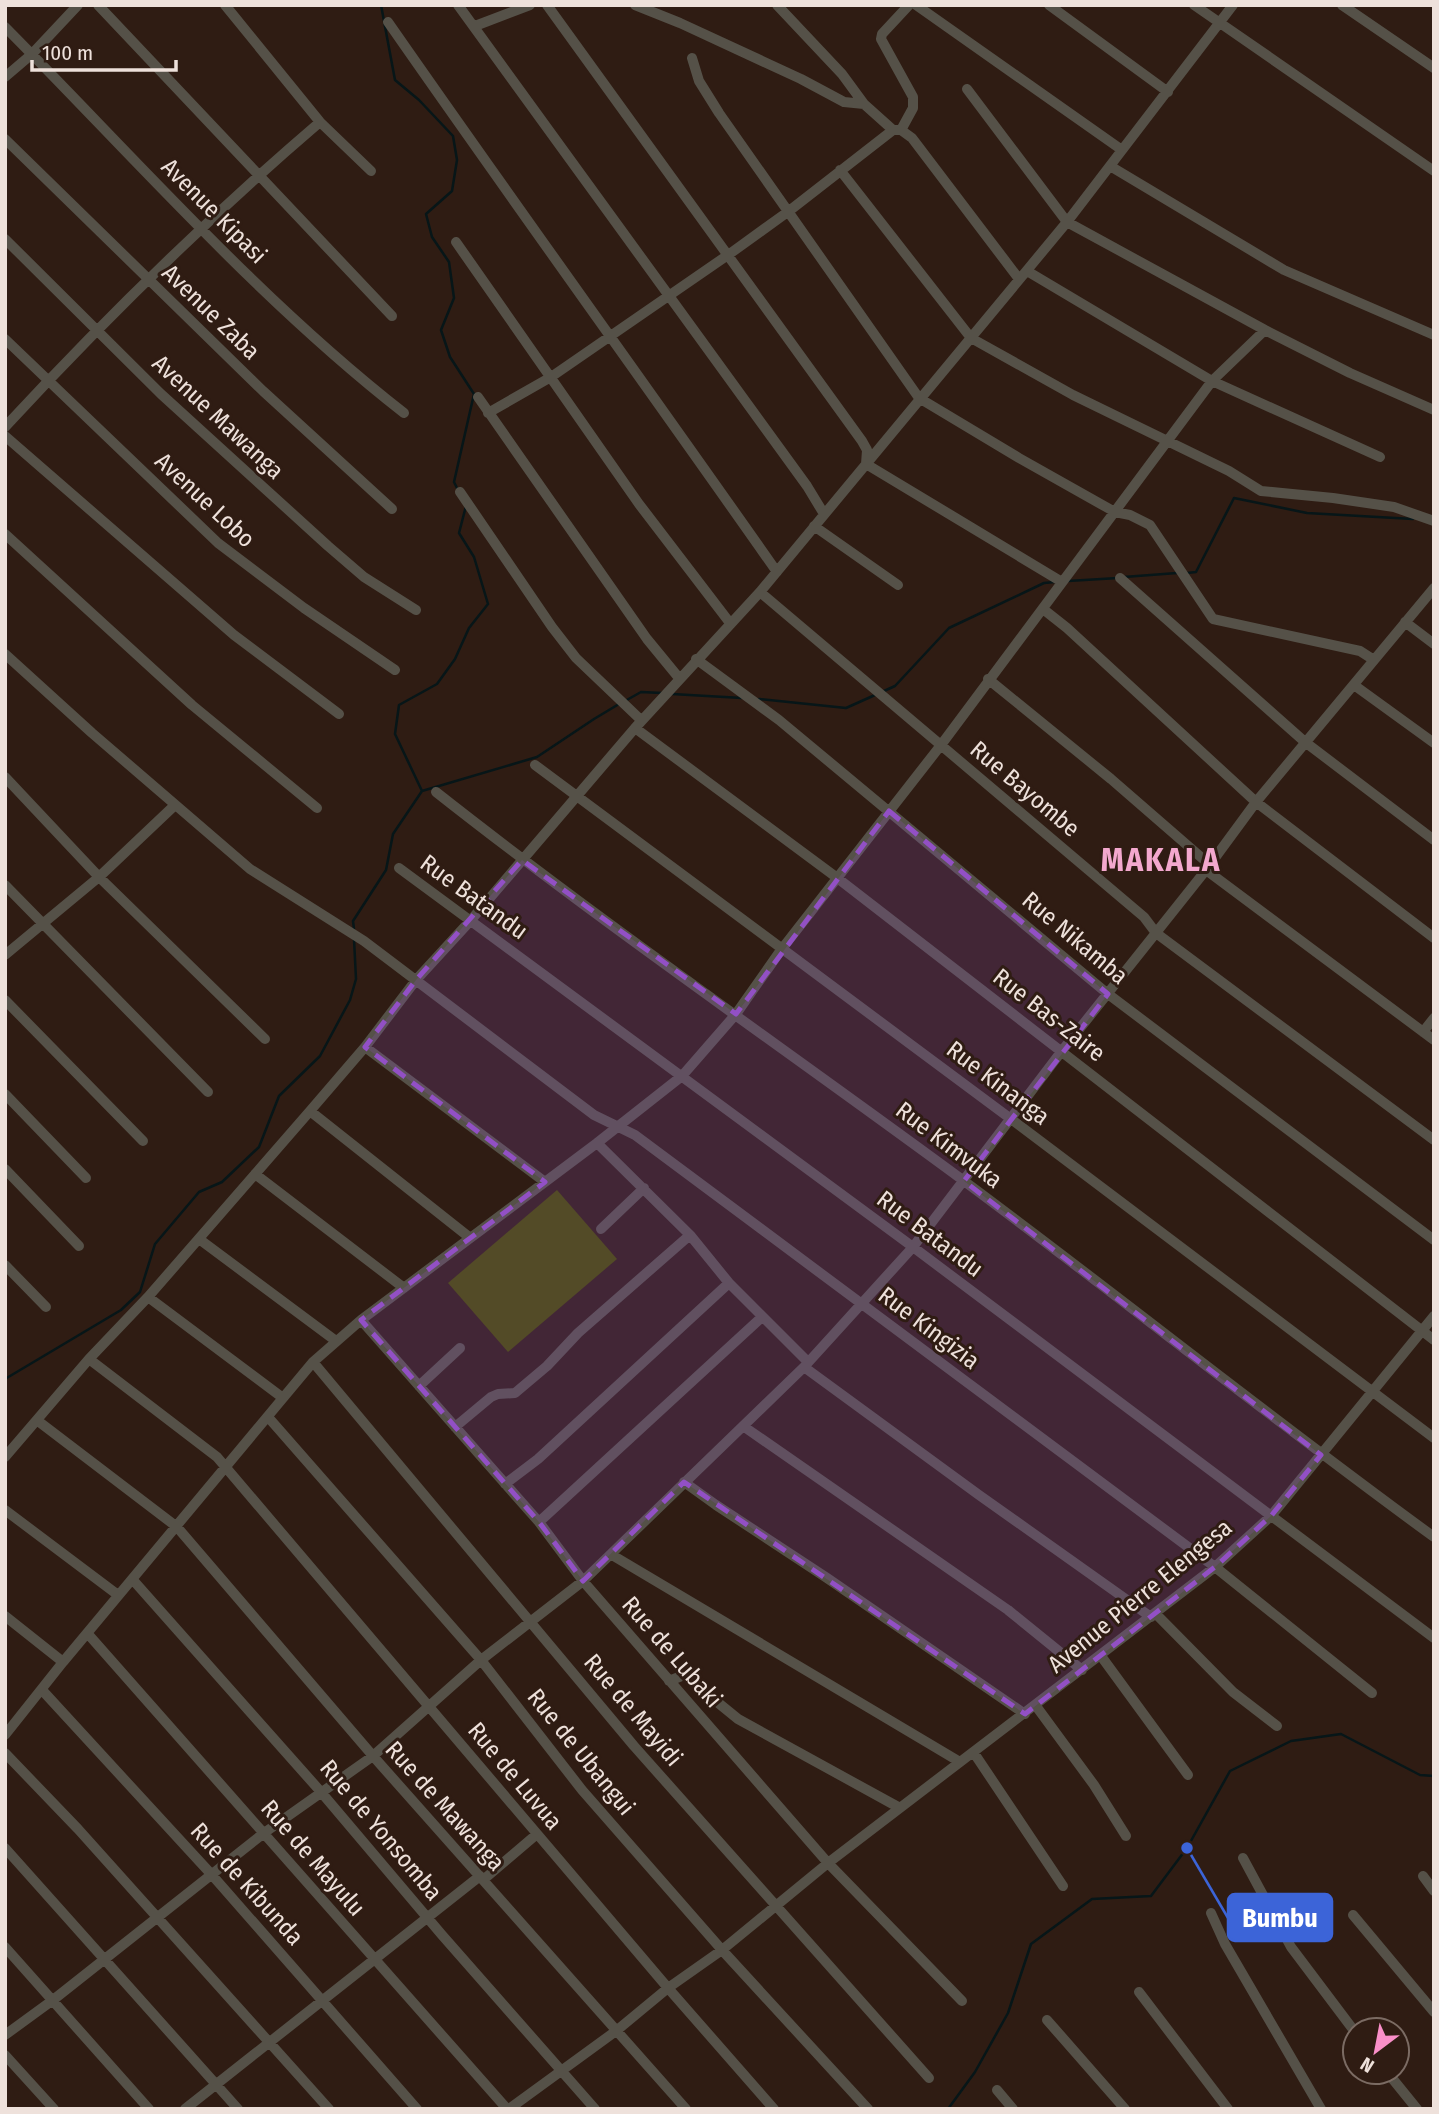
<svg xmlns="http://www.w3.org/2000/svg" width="1439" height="2114" font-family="'Fira Sans Condensed',sans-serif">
  <rect width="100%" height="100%" fill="#2f1c13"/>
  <path fill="#444a00" d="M557,1190L617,1259L508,1352L448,1283Z"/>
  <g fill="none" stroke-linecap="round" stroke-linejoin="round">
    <path stroke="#071618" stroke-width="2.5" d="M381,5L395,80L419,100L453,136L457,160L452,191L426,214L432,237L449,262L454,298L441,330L450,357L474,394L454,482L457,488
      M1187,573L1196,572L1234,498L1307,513L1413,519
      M1124,577L1177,573
      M1068,581L1118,578
      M884,691L895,686L949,628L1044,583L1055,582
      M672,694L742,698
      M759,699L846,708L875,695
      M625,701L641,692L662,693
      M422,791L395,734L399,705L437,684L455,659L469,628L488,604L474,557L459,533L466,506
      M354,929L353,921L386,870L393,834L422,791L537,757L594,719L619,704
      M5,1379L121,1310L140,1292L155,1244L199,1192L222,1182L259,1147L279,1096L320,1056L350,1000L356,979L354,939
      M948,2109L975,2072L1008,2013L1031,1944L1092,1899L1151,1896L1187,1848L1230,1771L1291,1741L1341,1734L1420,1775L1434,1776"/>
    <path stroke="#555148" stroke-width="10" d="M98,5L392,316
      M225,5L320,122L371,171
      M458,5L807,486L824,514
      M547,5L862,441L867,450L866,464L1062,582
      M635,5L680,23L801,79L844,102L864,104
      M777,5L842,74L864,104L893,130H901L912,138L1019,279
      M916,5L1122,150
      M1049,5L1168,92
      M1194,5L1434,171
      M1342,5L1434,68
      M388,22C516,206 648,388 777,572
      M475,26L530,5
      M5,27C135,158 258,299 404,413
      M692,58L699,81L719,113L919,398L1019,458L1115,512L1130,515L1150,525L1213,619L1360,651L1374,660
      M5,77L32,54L78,5
      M967,89L1067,222L1265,330L1350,373L1434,410
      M901,130L913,108V97L881,39L882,34L909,5
      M5,139L263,391L392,509
      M1110,166L1284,270L1434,335
      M840,170L971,338L1073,395L1229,471L1261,491L1333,498L1394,507L1434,521
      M5,239L161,394L328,546L364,577L416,610
      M456,242L639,504L730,623
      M1027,271L1212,381L1380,457
      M5,339L218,543L304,608L395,670
      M478,397L647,639L679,678
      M488,413L551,377L728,255L789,211L893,130
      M5,427C104,320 209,217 320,122
      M5,436L234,635L339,714
      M460,492L552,627L576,658L641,720
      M814,526L898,585
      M5,534L192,705L317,808
      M1120,578L1305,742L1434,840
      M760,592L1144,917L1156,933L1434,1140
      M1043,609L1067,628L1256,802L1434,938
      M1405,622L1434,644
      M5,654L92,733L250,869L364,941L594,1115L635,1135L1215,1567L1372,1693
      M696,659L779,720L1108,994L1434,1240
      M988,679L1111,779L1210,865
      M1354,685L1434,743
      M635,728L836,877L1434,1340
      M535,765L1011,1119L1434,1438
      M5,777L99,877L265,1039
      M436,792C606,926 785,1049 960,1178C1119,1296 1273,1420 1434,1537
      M399,868L913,1247L1434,1638
      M1206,870L1434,1040
      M5,885L208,1092
      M5,955L99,877L175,805
      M5,1000L143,1141
      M1423,1032L1434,1018
      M365,1047L545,1182
      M5,1094L86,1178
      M310,1111L469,1237
      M597,1143L690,1235L729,1283L808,1362
      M5,1169L79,1246
      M255,1174L404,1288
      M601,1229L644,1188
      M199,1239L336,1341
      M5,1265L46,1307
      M148,1297L283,1398
      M361,1320L539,1522L583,1581L828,1863L962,2001
      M89,1359L217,1457L668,1988L774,2109
      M313,1362L634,1746L929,2078
      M804,1367L979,1495L1151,1617
      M419,1386L460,1348
      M268,1417L481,1660L582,1790L722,1950L868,2109
      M38,1421L177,1527L373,1756L686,2109
      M743,1426L1008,1610L1082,1670
      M455,1427L491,1397L498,1394L515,1393L547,1366L578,1333L690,1235
      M5,1457L89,1359L148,1297L310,1111L365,1047L416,980L471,920L635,728L760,592L1067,222L1233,5
      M684,1482L716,1505L827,1578L1025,1714
      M505,1484L538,1459L729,1283
      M5,1510L118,1595
      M539,1522L762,1317
      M612,1555L960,1762
      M133,1580L321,1792L442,1935L595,2109
      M1155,1613L1233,1692L1277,1726
      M5,1616L63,1662
      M88,1634L507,2109
      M1101,1656L1188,1775
      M669,1681L684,1675L738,1719L900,1808
      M42,1690L212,1875L417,2109
      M1036,1706L1094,1785L1126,1836
      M5,1735L63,1662L313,1362L361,1320L597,1143L682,1076L736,1014L781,950L941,745L1212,381L1265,330
      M5,1753L78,1829L329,2109
      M974,1753L1063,1886
      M5,1848L238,2109
      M1243,1858L1291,1947L1355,2032
      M1423,1876L1434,1891
      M483,1880L537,1834
      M1211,1913L1225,1944L1321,2109
      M1353,1915L1434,2012
      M5,1947L149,2109
      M1139,1992L1228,2109
      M1047,2020L1125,2109
      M5,2035L53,2000L264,1833L373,1756L481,1660L583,1581L804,1367L913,1247L1061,1052L1206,870L1256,802L1434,588
      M5,2055L54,2109
      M1387,2072L1417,2109
      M997,2090L1013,2109
      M185,2109L480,1876
      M509,2109L616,2031L668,1988L722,1950L828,1863L1215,1567L1271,1516L1434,1316"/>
  </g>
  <path fill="#9250c5" fill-opacity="0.2" stroke="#9250c5" stroke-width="5" stroke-dasharray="14 9" stroke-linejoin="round" d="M889,811L1108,994L964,1181L1321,1455L1271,1516L1215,1567L1025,1714L684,1482L583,1581L539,1522L361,1320L545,1182L365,1047L416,980L522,860L736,1014Z"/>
  <g text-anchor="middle" stroke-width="6" stroke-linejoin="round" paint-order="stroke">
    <g font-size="24" fill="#eee1db" stroke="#2f1c13">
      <text transform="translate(214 211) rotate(45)" y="8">Avenue Kipasi</text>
      <text transform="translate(211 312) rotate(44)" y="8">Avenue Zaba</text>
      <text transform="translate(218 417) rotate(43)" y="8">Avenue Mawanga</text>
      <text transform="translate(205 500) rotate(43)" y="8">Avenue Lobo</text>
      <text transform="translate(1025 789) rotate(40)" y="8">Rue Bayombe</text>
      <text transform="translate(474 897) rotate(36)" y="8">Rue Batandu</text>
      <text transform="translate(1075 938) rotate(40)" y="8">Rue Nikamba</text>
      <text transform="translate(1049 1015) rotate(38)" y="8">Rue Bas-Zaire</text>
      <text transform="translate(998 1083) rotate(37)" y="8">Rue Kinanga</text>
      <text transform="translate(949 1145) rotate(37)" y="8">Rue Kimvuka</text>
      <text transform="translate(930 1234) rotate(37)" y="8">Rue Batandu</text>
      <text transform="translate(929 1328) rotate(37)" y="8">Rue Kingizia</text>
      <text transform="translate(1140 1596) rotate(-39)" y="8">Avenue Pierre Elengesa</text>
      <text transform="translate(672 1652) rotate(49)" y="8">Rue de Lubaki</text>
      <text transform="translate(633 1710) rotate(50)" y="8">Rue de Mayidi</text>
      <text transform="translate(581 1752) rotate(51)" y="8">Rue de Ubangui</text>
      <text transform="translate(515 1776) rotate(50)" y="8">Rue de Luvua</text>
      <text transform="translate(445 1806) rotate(48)" y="8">Rue de Mawanga</text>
      <text transform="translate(381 1830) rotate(50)" y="8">Rue de Yonsomba</text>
      <text transform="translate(313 1858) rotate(49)" y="8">Rue de Mayulu</text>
      <text transform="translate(247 1884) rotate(48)" y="8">Rue de Kibunda</text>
    </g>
    <g font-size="32" font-weight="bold" letter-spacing="2" fill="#f3a8ce" stroke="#2f1c13">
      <text x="1161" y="871">MAKALA</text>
    </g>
  </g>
  <path fill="none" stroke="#3c64d8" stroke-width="2.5" d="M1187 1848L1228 1918"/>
  <circle fill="#3c64d8" stroke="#2f1c13" stroke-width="2.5" cx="1187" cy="1848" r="7"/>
  <rect fill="#3c64d8" stroke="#3c64d8" stroke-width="2.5" x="1228" y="1894" width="104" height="47" rx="7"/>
  <g font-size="26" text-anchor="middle" font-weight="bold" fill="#fff">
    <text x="1280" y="1927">Bumbu</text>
  </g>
  <rect width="1439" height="2114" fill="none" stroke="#eee1db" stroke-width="14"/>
  <g transform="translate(1376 2051) rotate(212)"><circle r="33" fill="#2f1c13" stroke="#7b6b63" stroke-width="2"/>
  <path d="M0-5L12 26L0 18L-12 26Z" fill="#f98fc8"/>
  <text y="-10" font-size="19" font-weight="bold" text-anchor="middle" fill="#eee1db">N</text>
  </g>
  <path d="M32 60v10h144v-10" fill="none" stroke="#eee1db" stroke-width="3.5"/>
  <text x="42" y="60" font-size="21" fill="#eee1db" stroke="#2f1c13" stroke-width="5" paint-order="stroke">100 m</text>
</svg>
